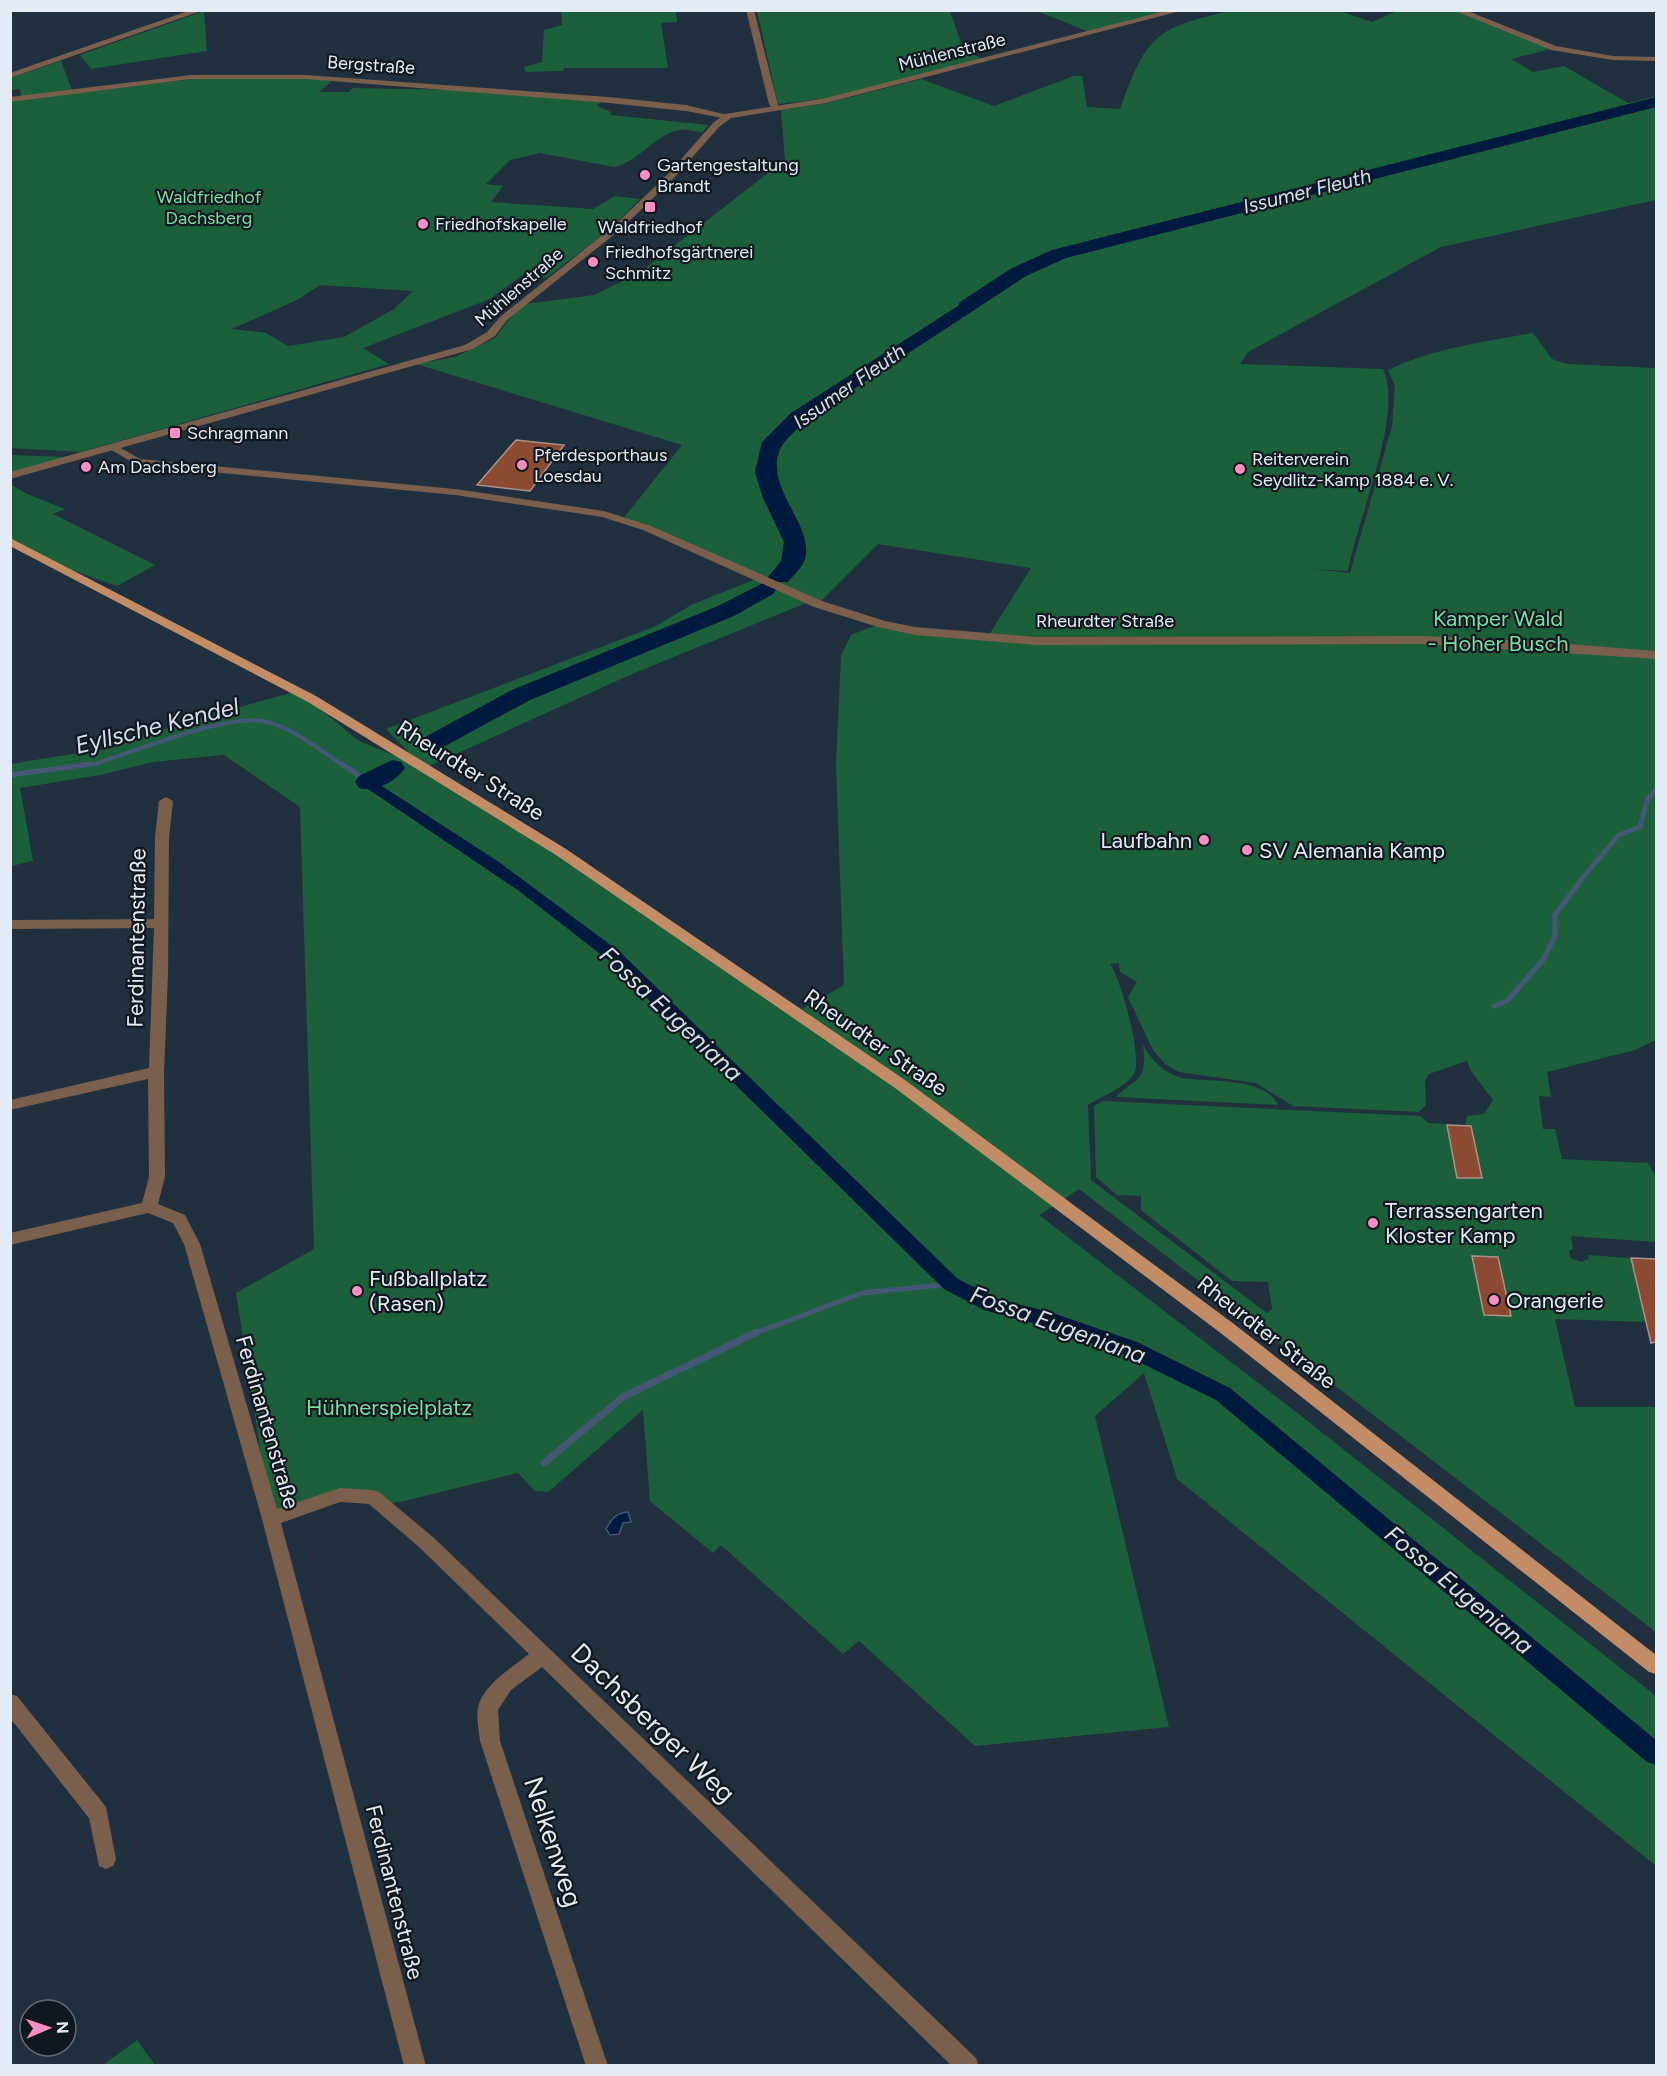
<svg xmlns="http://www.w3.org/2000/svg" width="1667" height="2076" font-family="Figtree,sans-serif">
  <rect width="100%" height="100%" fill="#21303f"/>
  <path fill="#1b5f3b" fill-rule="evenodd" d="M1174,10L1092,33L1037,11Z
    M1233,10L1340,11L1372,22L1397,11H1457L1554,48L1511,59L1533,72L1564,66L1628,103L1656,96V200L1441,247L1248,352L1240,364L1383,369C1404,415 1357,519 1348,571L1312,569L1350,573L1392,426L1395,386L1388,370C1434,348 1483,342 1533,333L1552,359L1567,364L1656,368V1040L1635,1050L1547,1072L1551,1097L1539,1096L1543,1129H1555L1562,1159L1648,1163L1653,1172L1656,1173V1242L1571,1236L1573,1249L1569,1251L1571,1258L1581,1262L1589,1259L1588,1255L1631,1258L1646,1322L1555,1319L1575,1407H1656V1632L1079,1189L1039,1215L1300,1415L1656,1696V1866L1177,1479L1144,1373L1095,1416L1169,1727L975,1746L859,1641L843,1654L721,1545L713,1553L650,1501L643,1410L548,1492L535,1491L518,1473L400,1502L386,1504L336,1497L271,1519L236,1293L314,1249L300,807L224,755L153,762L100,775L20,788L33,861L11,866L10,764L111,748L184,722L298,691L359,741L423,767L386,729L656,626L691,605L758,578L622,520L682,445L416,364L455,357L495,338L514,313L526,304L594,295L639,273L785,160L781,110L828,103L921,79L994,106L1074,76H1082L1087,107L1120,109C1148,32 1155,29 1233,10ZM878,544L1031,568L987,638L879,624L851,635L841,656L836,765L844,985L795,1013L425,768L632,674L811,601L818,604ZM1119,963L1120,972L1137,982L1128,997L1153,1050L1165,1064L1179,1072L1256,1083L1293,1106L1419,1112L1426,1105L1425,1080L1429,1074L1467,1061L1471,1071L1493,1100L1484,1114L1467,1116L1465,1125L1428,1123L1421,1116L1103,1101L1094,1106L1096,1177L1117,1195L1141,1196V1210L1232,1281L1268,1282L1272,1309L1267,1313L1091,1180L1088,1105C1102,1096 1125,1088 1134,1074C1143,1058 1121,979 1110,964Z
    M204,11L207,51L91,69L80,55Z
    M561,11H676L677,22L661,23L668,68H564L563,71L525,72L524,67L542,62L544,30L562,25Z
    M757,11H950L963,49L982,59L828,98L778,104Z
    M61,61L72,90L21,97L20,89L11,90L10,78Z
    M210,77L334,79L319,92H349L353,88L457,90L600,102L597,106L611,112V115L708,125L703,132C696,132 686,128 680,130C655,134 639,162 614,167L540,153L510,160L486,184L503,186L491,202L593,209L615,196L640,199L609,230L546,278L524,274L490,299L363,348L389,364L81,452L11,448V101ZM320,285L413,291L394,309L344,337L288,346L266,333L232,329L297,300Z
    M11,455L66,457L11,474Z
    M10,484L27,494L65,509L53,514L155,565L117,586L63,567L11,543Z
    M1143,1045C1152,1061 1164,1073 1182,1078C1208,1082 1266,1077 1278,1105L1116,1097C1136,1077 1148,1082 1143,1045Z
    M137,2040L155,2065H103Z"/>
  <path fill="#00193e" stroke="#445875" stroke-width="1.5" d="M628,1512L631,1522L623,1523L619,1534L610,1535L606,1529C611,1519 616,1513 628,1512Z"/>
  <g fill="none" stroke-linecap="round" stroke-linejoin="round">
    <path stroke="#445875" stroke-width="4" d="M79,766L94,764C136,751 223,715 263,721C289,725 323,752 344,766"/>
    <path stroke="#445875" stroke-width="5" d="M342,764L368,782
      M10,775L90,764
      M1494,1006L1507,1001L1543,960L1555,936V915L1584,876L1619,835L1640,827L1647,800L1656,790
      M753,1334L862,1293L951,1284"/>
    <path stroke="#445875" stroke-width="7" d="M544,1463L623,1397L757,1332"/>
    <path fill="#00193e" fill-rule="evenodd" d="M368,777L499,862L620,952L958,1279L997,1299L1050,1312L1137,1342L1230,1388L1656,1740V1765L1647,1762L1216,1400L1123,1354L1047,1327L984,1310L944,1289L608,960L519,891L362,785L360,782L362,779Z"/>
    <path fill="#00193e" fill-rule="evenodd" d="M1656,97V107L1066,258L1026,276L805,421C798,429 785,439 780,449C763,490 820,529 803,564C799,570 793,576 788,582H772L768,577L781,561L784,542L763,498L755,472L762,442L791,413L958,306L960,302L1012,268L1052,250Z
      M765,582L773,584L777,589L773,594L734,616L530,700L445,746L436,749L427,746L423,741L427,736L512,690L718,606Z
      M392,760L401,762L405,768C396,782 375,792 359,788L355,782L359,776Z"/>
  </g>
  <path fill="#8d4a32" stroke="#ab9289" stroke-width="1.5" d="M516,440L564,445L530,491L477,485Z
    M1447,1125L1471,1126L1482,1178H1457Z
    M1472,1256L1498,1257L1511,1316L1484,1315Z
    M1631,1258L1656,1259V1342L1651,1343Z"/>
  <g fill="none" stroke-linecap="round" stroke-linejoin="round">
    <path fill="#795f4c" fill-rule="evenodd" d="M191,10H204L10,78V73Z
      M746,10H754L779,109H773L769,104Z
      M1453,10H1465L1556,46L1613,56L1656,57V61L1613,60L1551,50Z
      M191,75H306L609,97L686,105L732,116L728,119L686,111L609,103L306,79H191L10,102V97Z
      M114,444L140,459L455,489L604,511L651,526L822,601L885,621L915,627L1036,637L1423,636L1530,641L1656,651V659L1423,644L1036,645L915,635L878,627L814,607L643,530L602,517L455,495L137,465L110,449V445Z
      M166,797L173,801L169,837L168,975L164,1072L165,1177L158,1204L185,1215L200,1244L277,1509L340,1488L373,1490L379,1492L433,1537L976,2058L979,2066H952L542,1667L511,1690L498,1710L500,1741L608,2066H586L480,1741C479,1731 476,1718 478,1708C482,1686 512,1667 529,1654L419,1547L369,1504L340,1502L281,1523L426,2066H404L262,1519L184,1244L173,1223L148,1213L10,1245V1233L142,1203L149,1177L148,1079L10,1110V1100L149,1068L154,928L10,929V920L154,919L155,837L159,801Z
      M10,1694L17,1696L106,1807L116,1859L113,1866L106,1869L99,1866L89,1818L10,1718Z"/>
    <path fill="#795f4c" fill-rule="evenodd" d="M1169,10H1184L826,103L731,118L719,127L675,177L621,229L507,320L495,336L473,349L10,479V472L465,345L487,332L501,316L615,225L669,173L713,123L725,114L826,98Z"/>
    <path fill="#c28d66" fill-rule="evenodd" d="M10,538L316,696L566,849L905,1080L1234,1324L1656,1655V1674L1649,1672L1222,1334L895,1088L556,855L308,702L10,546Z"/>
  </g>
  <g fill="#fb8fc3" stroke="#11171e" stroke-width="2">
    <circle cx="645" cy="175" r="6"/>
    <rect x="644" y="201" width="12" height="12" rx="3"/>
    <circle cx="423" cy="224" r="6"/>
    <circle cx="593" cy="262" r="6"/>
    <rect x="169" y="427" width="12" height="12" rx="3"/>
    <circle cx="522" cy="465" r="6"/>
    <circle cx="86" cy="467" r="6"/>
    <circle cx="1240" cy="469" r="6"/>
    <circle cx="1204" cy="840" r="6"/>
    <circle cx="1247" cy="850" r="6"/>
    <circle cx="1373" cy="1223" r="6"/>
    <circle cx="357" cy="1291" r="6"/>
    <circle cx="1494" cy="1300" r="6"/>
  </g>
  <g text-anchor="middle" stroke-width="4.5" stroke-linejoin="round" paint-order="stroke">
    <g font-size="18" fill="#e3ecf6" stroke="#11171e">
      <text transform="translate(952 52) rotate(-14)" y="6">Mühlenstraße</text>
      <text transform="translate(371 65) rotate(4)" y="6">Bergstraße</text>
      <text transform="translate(519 287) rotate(-41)" y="6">Mühlenstraße</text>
      <text x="1105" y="627">Rheurdter Straße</text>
    </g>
    <g font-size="18" fill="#e3ecf6" stroke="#11171e" text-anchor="start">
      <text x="657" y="171">Gartengestaltung<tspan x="657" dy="21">Brandt</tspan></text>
      <text x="435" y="230">Friedhofskapelle</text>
      <text x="650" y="233" text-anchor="middle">Waldfriedhof</text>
      <text x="605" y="258">Friedhofsgärtnerei<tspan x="605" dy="21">Schmitz</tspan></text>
      <text x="187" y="439">Schragmann</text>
      <text x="534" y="461">Pferdesporthaus<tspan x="534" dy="21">Loesdau</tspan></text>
      <text x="1252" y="465">Reiterverein<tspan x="1252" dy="21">Seydlitz-Kamp 1884 e. V.</tspan></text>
      <text x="98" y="473">Am Dachsberg</text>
    </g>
    <g font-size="18" fill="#7adfa3" stroke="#11171e">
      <text x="209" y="203">Waldfriedhof<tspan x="209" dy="21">Dachsberg</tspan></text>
    </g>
    <g font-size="20" font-style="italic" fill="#d4e0f1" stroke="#11171e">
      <text transform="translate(1307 191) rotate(-14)" y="7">Issumer Fleuth</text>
      <text transform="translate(849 386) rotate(-35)" y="7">Issumer Fleuth</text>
    </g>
    <g font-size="22" fill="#7adfa3" stroke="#11171e">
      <text x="1498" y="626">Kamper Wald<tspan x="1498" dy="25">- Hoher Busch</tspan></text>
      <text x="389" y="1415">Hühnerspielplatz</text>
    </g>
    <g font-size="22" fill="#e3ecf6" stroke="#11171e">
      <text transform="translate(471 770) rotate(32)" y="8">Rheurdter Straße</text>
      <text transform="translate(136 938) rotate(-89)" y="8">Ferdinantenstraße</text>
      <text transform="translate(876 1042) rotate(35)" y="8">Rheurdter Straße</text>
      <text transform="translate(1267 1332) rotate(38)" y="8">Rheurdter Straße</text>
      <text transform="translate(268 1422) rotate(74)" y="8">Ferdinantenstraße</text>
      <text transform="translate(395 1892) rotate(76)" y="8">Ferdinantenstraße</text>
    </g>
    <g font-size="22" fill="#e3ecf6" stroke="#11171e" text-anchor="start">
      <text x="1192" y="848" text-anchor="end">Laufbahn</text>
      <text x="1259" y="858">SV Alemania Kamp</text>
      <text x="1385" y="1218">Terrassengarten<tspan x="1385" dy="25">Kloster Kamp</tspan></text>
      <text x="369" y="1286">Fußballplatz<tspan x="369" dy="25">(Rasen)</tspan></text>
      <text x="1506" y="1308">Orangerie</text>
    </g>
    <g font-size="24" font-style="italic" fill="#d4e0f1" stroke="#11171e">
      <text transform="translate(157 726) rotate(-14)" y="8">Eyllsche Kendel</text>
      <text transform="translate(671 1014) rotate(43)" y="8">Fossa Eugeniana</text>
      <text transform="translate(1058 1325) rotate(20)" y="8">Fossa Eugeniana</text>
      <text transform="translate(1459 1590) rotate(40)" y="8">Fossa Eugeniana</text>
    </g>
    <g font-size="27" fill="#e3ecf6" stroke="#11171e">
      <text transform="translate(653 1723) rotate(44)" y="9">Dachsberger Weg</text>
      <text transform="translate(553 1842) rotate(72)" y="9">Nelkenweg</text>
    </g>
  </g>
  <rect width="1667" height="2076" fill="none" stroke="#e3ecf6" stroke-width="24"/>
  <g transform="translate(48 2028) rotate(88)"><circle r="28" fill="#11171e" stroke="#656c74" stroke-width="1.5"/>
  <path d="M0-4.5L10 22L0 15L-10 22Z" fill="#fb8fc3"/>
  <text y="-9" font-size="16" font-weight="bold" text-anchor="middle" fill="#e3ecf6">N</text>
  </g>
</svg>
